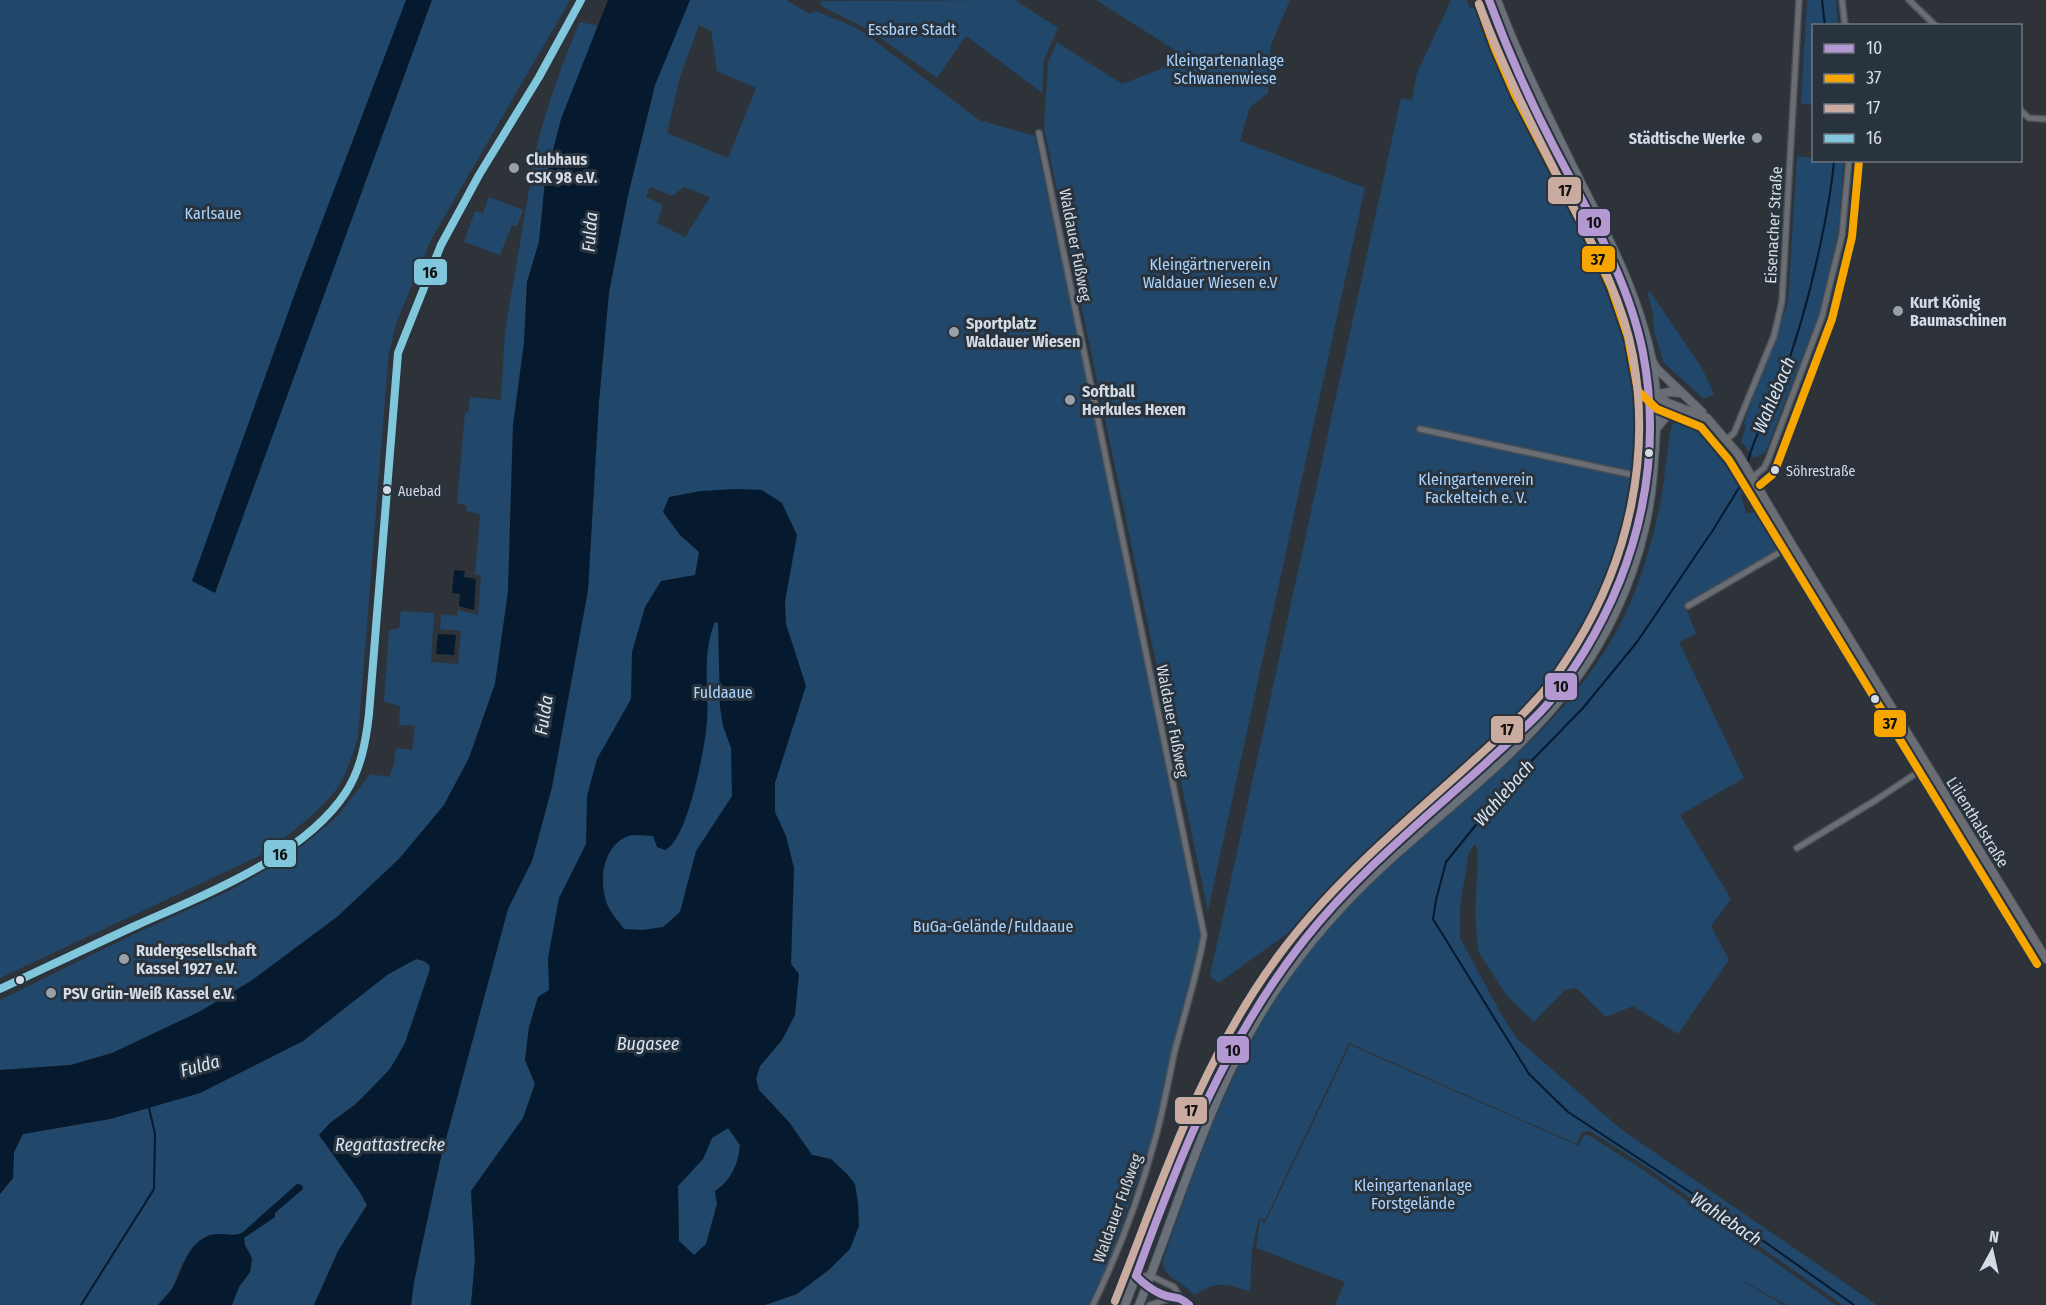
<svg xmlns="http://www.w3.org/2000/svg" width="2046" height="1305" font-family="'Fira Sans Condensed',sans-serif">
  <rect width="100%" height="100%" fill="#2e3339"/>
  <path fill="#21476a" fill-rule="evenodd" d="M0,0H570L431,240L397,321L389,352L387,373L358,737C352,756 345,781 331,796C311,819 284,838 259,856L0,978Z
    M690,0H786L810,14L816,11L852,26L866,34L979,120L1035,136L1116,515L1202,940L1176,1031L1151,1143L1108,1264L1089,1305H765L797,1294L831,1159L812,1155L789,1122L759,1090L756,1079L760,1066L782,1040L799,974L791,964L792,931L549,990L538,997L529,1027L525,1060L535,1084L523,1118L471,1192L475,1259L471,1305H411L414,1282L440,1161L508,908L532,861L552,787L588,590L599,401L609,292L628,195L655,85ZM699,25L711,31L717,71L756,88L728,158L667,133L680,77ZM650,187L672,196L684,187L710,197L685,237L657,223L663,205L646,197Z
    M1015,0L1058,28L1044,60L1042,93L966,36L937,78L869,30L823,7L820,1Z
    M1096,0H1290L1271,45L1268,93L1250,107L1240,141L1365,188L1208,911L1044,128L1048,62L1057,42L1122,84L1163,68L1181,54Z
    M1451,0H1467L1469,7L1475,8C1513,88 1556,166 1592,247C1607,279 1624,314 1632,348C1647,409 1641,474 1625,534C1616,570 1605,609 1584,640C1550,690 1506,729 1463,769C1418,810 1374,852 1329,893L1323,899L1324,902L1288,933L1219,983L1210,976L1401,98L1412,100L1417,73Z
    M1807,0H1836L1838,25L1814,26L1813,105L1801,104Z
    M580,22L599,26L582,65L545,181L539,242L527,282L524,343L513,425L508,592L495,684L469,758L444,805L399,859L337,917L251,981L199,1012L112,1053L71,1065L0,1070V1000L130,936L231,890L286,858L337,817L370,774L389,777L394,764L396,748L412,750L415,726L399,725L400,706L384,702L389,630L399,628L401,611L434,613L431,662L458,664L461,631L440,629L441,614L457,616L458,610L478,615L481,576L475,574L480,514L466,511L467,506L457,503L465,413H468L470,397L501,400L505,331L536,149C547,106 562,63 580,22Z
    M1797,156L1813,158L1814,160L1844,161L1838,233L1819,314L1765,453L1754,458L1741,441L1746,426L1744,423L1788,302Z
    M489,197L523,210L517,226L512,225L500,255L464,242L475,211L483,213Z
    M1649,290L1702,368L1714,394L1704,399L1664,363L1654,332L1653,313L1648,295Z
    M1682,419C1717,426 1734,456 1747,487L1741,495L1746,513L1755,512L1779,550L1686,608L1696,634L1679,642L1744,778L1680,815L1731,899L1711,926L1729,960L1678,1034L1633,1006L1606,1017L1576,988L1565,990L1534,1022L1507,996L1478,951L1475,916L1478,852L1475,844L1469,852L1460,906V938L1501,1014L1517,1039L1622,1130L1877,1305H1843L1642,1164L1590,1131L1582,1132L1577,1144L1349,1043L1265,1220L1259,1218L1252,1250L1250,1292C1229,1284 1215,1280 1197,1294H1193C1183,1281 1162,1279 1163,1260C1206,1136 1251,1005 1345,909C1433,818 1555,744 1616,632C1639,590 1652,545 1661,499C1666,474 1666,448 1672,424Z
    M416,959C423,960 429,962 430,969C422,993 416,1021 404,1045C388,1078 360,1102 330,1123L367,1205L338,1251L314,1305H232L239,1287L250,1272L252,1258L245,1245L244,1238L275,1217V1203L242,1233L234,1236L222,1234L182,1263L173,1287L158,1305H0V1194L13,1178L14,1152L23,1134L110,1119L200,1093L303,1041L387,975Z
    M1350,1045L1579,1146L1584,1135H1588L1639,1167L1836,1305H1787L1732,1275L1783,1305H1335L1345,1282L1256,1248L1260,1220L1265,1223Z
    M728,1128L740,1145C738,1163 731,1181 715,1191L717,1204L706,1244L694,1255L679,1241L678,1185L703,1159L712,1138Z"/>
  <path fill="#061a2f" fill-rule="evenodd" d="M406,0H432L215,593L192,581L299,282Z
    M608,0H690L655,85L628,195L609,292L599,401L588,590L552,787L532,861L508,909L440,1161L414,1282L411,1305H314L338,1251L367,1205L359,1191L319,1135L330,1123L356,1104L390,1069L405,1043L430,969L429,965L424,961L416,959L387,975L303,1041L200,1093L110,1119L23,1134L14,1152L13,1178L0,1194V1070L71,1065L112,1053L199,1012L251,981L337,917L399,859L444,805L469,758L495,684L508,592L513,425L524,343L527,282L539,242L545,181L561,119Z
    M738,489L762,490L782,503L797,535L785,602L786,624L806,686L775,783V812L786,836L794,868L791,964L799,974L795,1015L782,1040L760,1066L756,1079L759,1090L789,1122L812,1155L831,1159L847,1174L855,1184L858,1203L859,1226L850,1249L830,1269L797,1294L765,1305H471L475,1259L471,1191L523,1118L535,1084L525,1060L529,1027L538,997L549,990L548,958L559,898L586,844L587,796L597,759L631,699L632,652L645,607L661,581L695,575L699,552L680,535L663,512L669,497L701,491ZM715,622L718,623L720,707L723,726L731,748L732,796L696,851L680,912L663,927L642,930L624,929C620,923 614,917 610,910C597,887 601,845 629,836C636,834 646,836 653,836L657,847L665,850C687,841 703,755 706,731C711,694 700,657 715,622ZM728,1128L740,1145C739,1163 731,1181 715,1191L717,1204L706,1244L694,1255L679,1241L678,1186L703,1159L712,1138Z
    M454,570L465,571L464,577L476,579L474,610L459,606L460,594L452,593Z
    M438,634L456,635L454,655L436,654Z
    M297,1184L302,1185L303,1189L275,1213V1217L244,1238L245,1245L252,1258L250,1272L239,1287L232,1305H158C163,1299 170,1293 173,1287C184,1268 185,1245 210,1235C220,1232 231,1237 242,1233Z"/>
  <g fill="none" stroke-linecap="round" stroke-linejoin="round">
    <path stroke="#061a2f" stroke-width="2" d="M1822,0L1825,26
      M1747,466C1753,436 1771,410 1781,382C1798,337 1810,293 1820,246C1826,217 1832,190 1834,160
      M1746,472L1745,478L1713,530L1637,642L1583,708L1509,784L1446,862L1436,900L1433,919L1529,1074L1568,1112L1748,1230L1854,1305
      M81,1305L154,1189L155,1134L149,1108"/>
    <defs>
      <path id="street" d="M1842,0L1845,26
        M1909,0L1936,26
        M2020,110L2029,118L2046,119
        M1039,133L1204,935C1197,975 1185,1012 1175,1050C1168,1081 1163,1113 1154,1143C1139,1199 1118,1253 1093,1305
        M1420,429L1638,476
        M1727,439L1734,433L1774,336L1782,301L1799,0
        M1753,477L1764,468L1768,460L1822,317L1842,235L1849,160
        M1688,606L1792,545
        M1797,848L1876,800L1927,766
        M1136,1276H1151L1174,1287L1180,1297L1189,1305
        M1136,1276C1147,1287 1164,1300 1180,1297
        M1150,1305L1172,1298"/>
      <path id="secondary" d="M1652,361L1657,369L1702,412
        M1655,395L1668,403L1707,418L1738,454L1792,545L2046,959
        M1655,395L1669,392L1681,393
        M1656,429L1669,413L1682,409
        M0,989C51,965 102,941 153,918C218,888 290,859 338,803C359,778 366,746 369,714L398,353L441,245L479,175L539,77L581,0"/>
      <path id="primary" d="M1489,0L1505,45L1525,91L1596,229L1630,308L1642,352L1647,386L1649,437
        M1125,1305C1137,1274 1148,1243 1159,1211C1192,1123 1231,1035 1288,960C1320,918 1357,880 1395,844C1430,812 1466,781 1501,749C1520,732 1540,714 1556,694C1584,659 1609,617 1624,575C1641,527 1645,482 1651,431
        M1139,1305C1182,1198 1212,1083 1278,987C1308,943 1343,903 1382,867C1443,811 1511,761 1563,696C1613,634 1647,554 1653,474C1656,437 1659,398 1652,361C1638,292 1604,228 1572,165C1546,111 1518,57 1497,0"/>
    </defs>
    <use href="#street" stroke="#4c5156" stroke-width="8"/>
    <use href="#secondary" stroke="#4c5156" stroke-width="10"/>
    <use href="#primary" stroke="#4c5156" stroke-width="10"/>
    <use href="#street" stroke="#6a6e74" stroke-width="5"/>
    <use href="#secondary" stroke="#6a6e74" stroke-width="8"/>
    <use href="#primary" stroke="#697079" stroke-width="8"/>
    <defs>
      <path id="bus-1" d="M1136,1276C1179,1157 1226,1039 1305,939C1357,873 1424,819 1486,763C1506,744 1527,727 1545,707C1560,690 1572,671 1584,652C1639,562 1663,458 1643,353C1629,281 1589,214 1555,149C1530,101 1508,52 1489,0
        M1136,1276C1143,1283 1152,1290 1161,1294C1174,1300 1177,1294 1189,1305"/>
      <path id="bus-2" d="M1479,4L1495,49L1515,95L1587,234L1611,287L1628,337L1638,391L1657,409L1701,427L1729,460L2037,964
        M1760,485L1772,475L1777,465L1832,319L1852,237L1859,161"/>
      <path id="bus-3" d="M1115,1301C1163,1179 1200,1062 1279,955C1331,885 1396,830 1460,773C1486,749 1513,726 1536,700C1552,683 1564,664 1576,645C1629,558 1651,457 1633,356C1622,296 1591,242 1564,189C1533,128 1503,68 1479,4"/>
      <path id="bus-4" d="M0,989C45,968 91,946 137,925C204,895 305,856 346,792C361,769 366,741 369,714L398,353L441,245L479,175L539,77L581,0"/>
    </defs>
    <use href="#bus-1" stroke="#29333e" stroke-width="12"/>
    <use href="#bus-2" stroke="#29333e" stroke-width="12"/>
    <use href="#bus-3" stroke="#29333e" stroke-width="12"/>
    <use href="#bus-4" stroke="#29333e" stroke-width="12"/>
    <use href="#bus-1" stroke="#b498d2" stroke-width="8"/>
    <use href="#bus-2" stroke="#f7a600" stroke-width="8"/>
    <use href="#bus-3" stroke="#c9aba0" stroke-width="8"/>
    <use href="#bus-4" stroke="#81c7dc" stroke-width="8"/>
  </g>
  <g fill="#9aa0a7" stroke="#29333e" stroke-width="2">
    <circle cx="1757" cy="138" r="6"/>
    <circle cx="514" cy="168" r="6"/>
    <circle cx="1898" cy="311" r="6"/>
    <circle cx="954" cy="332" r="6"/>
    <circle cx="1070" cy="400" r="6"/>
    <circle cx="124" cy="959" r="6"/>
    <circle cx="51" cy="993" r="6"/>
  </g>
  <g fill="#d4dbe2" stroke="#29333e" stroke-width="2">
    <circle cx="1649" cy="453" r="5"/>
    <circle cx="1775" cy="470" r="5"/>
    <circle cx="387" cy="490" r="5"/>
    <circle cx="1875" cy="699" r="5"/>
    <circle cx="20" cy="980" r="5"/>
  </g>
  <g text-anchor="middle" stroke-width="6" stroke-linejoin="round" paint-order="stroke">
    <g font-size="14" fill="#d4dbe2" stroke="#29333e" text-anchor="start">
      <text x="1786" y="476">Söhrestraße</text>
      <text x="398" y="496">Auebad</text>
    </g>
    <g font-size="16" fill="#acd4fc" stroke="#29333e">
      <text x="912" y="35">Essbare Stadt</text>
      <text x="1225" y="66">Kleingartenanlage<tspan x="1225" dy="18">Schwanenwiese</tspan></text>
      <text x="213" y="219">Karlsaue</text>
      <text x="1210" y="270">Kleingärtnerverein<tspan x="1210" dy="18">Waldauer Wiesen e.V</tspan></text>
      <text x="1476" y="485">Kleingartenverein<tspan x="1476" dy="18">Fackelteich e. V.</tspan></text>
      <text x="723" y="698">Fuldaaue</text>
      <text x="993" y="932">BuGa-Gelände/Fuldaaue</text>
      <text x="1413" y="1191">Kleingartenanlage<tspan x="1413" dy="18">Forstgelände</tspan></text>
    </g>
    <g font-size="16" font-weight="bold" fill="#d4dbe2" stroke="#29333e" text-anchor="start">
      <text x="1745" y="144" text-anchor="end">Städtische Werke</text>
      <text x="526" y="165">Clubhaus<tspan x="526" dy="18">CSK 98 e.V.</tspan></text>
      <text x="1910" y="308">Kurt König<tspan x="1910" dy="18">Baumaschinen</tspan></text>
      <text x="966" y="329">Sportplatz<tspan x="966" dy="18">Waldauer Wiesen</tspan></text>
      <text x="1082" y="397">Softball<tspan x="1082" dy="18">Herkules Hexen</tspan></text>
      <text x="136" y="956">Rudergesellschaft<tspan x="136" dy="18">Kassel 1927 e.V.</tspan></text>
      <text x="63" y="999">PSV Grün-Weiß Kassel e.V.</text>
    </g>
    <g font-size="16" fill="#d4dbe2" stroke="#29333e">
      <text transform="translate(1773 225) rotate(-87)" y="6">Eisenacher Straße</text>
      <text transform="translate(1076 245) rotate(79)" y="6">Waldauer Fußweg</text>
      <text transform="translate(1173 721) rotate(79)" y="6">Waldauer Fußweg</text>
      <text transform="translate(1978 822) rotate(58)" y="6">Lilienthalstraße</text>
      <text transform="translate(1117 1208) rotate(-70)" y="6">Waldauer Fußweg</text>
    </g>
    <g font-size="18" font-style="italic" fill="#d8e5f3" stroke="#29333e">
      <text transform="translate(590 232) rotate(-86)" y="6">Fulda</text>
      <text transform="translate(1774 395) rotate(-67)" y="6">Wahlebach</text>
      <text transform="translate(544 715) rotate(-81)" y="6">Fulda</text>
      <text transform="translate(1504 793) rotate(-49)" y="6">Wahlebach</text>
      <text x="648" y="1050">Bugasee</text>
      <text transform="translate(200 1066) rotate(-15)" y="6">Fulda</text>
      <text x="390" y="1151">Regattastrecke</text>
      <text transform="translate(1726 1219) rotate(34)" y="6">Wahlebach</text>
    </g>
  </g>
  <g stroke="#29333e" stroke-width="2">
    <rect x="1547" y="176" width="35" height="29" rx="6" fill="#c9aba0"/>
    <rect x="1577" y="208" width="34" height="29" rx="6" fill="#b498d2"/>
    <rect x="1581" y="245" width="35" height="28" rx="6" fill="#f7a600"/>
    <rect x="413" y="258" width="35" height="28" rx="6" fill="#81c7dc"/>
    <rect x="1544" y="672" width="34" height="29" rx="6" fill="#b498d2"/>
    <rect x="1873" y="709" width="34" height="29" rx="6" fill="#f7a600"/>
    <rect x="1490" y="715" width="34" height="29" rx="6" fill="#c9aba0"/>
    <rect x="263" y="839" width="34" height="29" rx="6" fill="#81c7dc"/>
    <rect x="1216" y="1035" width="34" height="29" rx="6" fill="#b498d2"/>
    <rect x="1174" y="1096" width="34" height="29" rx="6" fill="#c9aba0"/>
  </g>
  <g font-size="16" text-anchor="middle" font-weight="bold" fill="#111">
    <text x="1565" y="196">17</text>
    <text x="1594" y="228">10</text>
    <text x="1598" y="265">37</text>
    <text x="430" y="278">16</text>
    <text x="1561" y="692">10</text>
    <text x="1890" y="729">37</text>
    <text x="1507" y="735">17</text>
    <text x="280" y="860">16</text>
    <text x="1233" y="1056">10</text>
    <text x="1191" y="1116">17</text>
  </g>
  <rect x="1812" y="24" width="210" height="138" fill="#29333e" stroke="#6d7680" stroke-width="1.5"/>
  <rect x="1824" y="44" width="30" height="9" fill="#b498d2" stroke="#6d7680" stroke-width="1.5"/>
  <text x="1866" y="54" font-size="18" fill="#d4dbe2">10</text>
  <rect x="1824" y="74" width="30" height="9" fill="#f7a600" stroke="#6d7680" stroke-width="1.5"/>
  <text x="1866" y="84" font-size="18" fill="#d4dbe2">37</text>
  <rect x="1824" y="104" width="30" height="9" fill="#c9aba0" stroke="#6d7680" stroke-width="1.5"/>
  <text x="1866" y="114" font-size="18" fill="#d4dbe2">17</text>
  <rect x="1824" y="134" width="30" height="9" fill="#81c7dc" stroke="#6d7680" stroke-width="1.5"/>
  <text x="1866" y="144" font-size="18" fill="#d4dbe2">16</text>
  <g transform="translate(1992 1251) rotate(8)" stroke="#29333e" stroke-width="4.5" paint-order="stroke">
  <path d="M0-4.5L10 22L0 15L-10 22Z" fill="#d4dbe2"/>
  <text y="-9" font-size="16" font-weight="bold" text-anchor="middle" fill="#d4dbe2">N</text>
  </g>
</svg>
